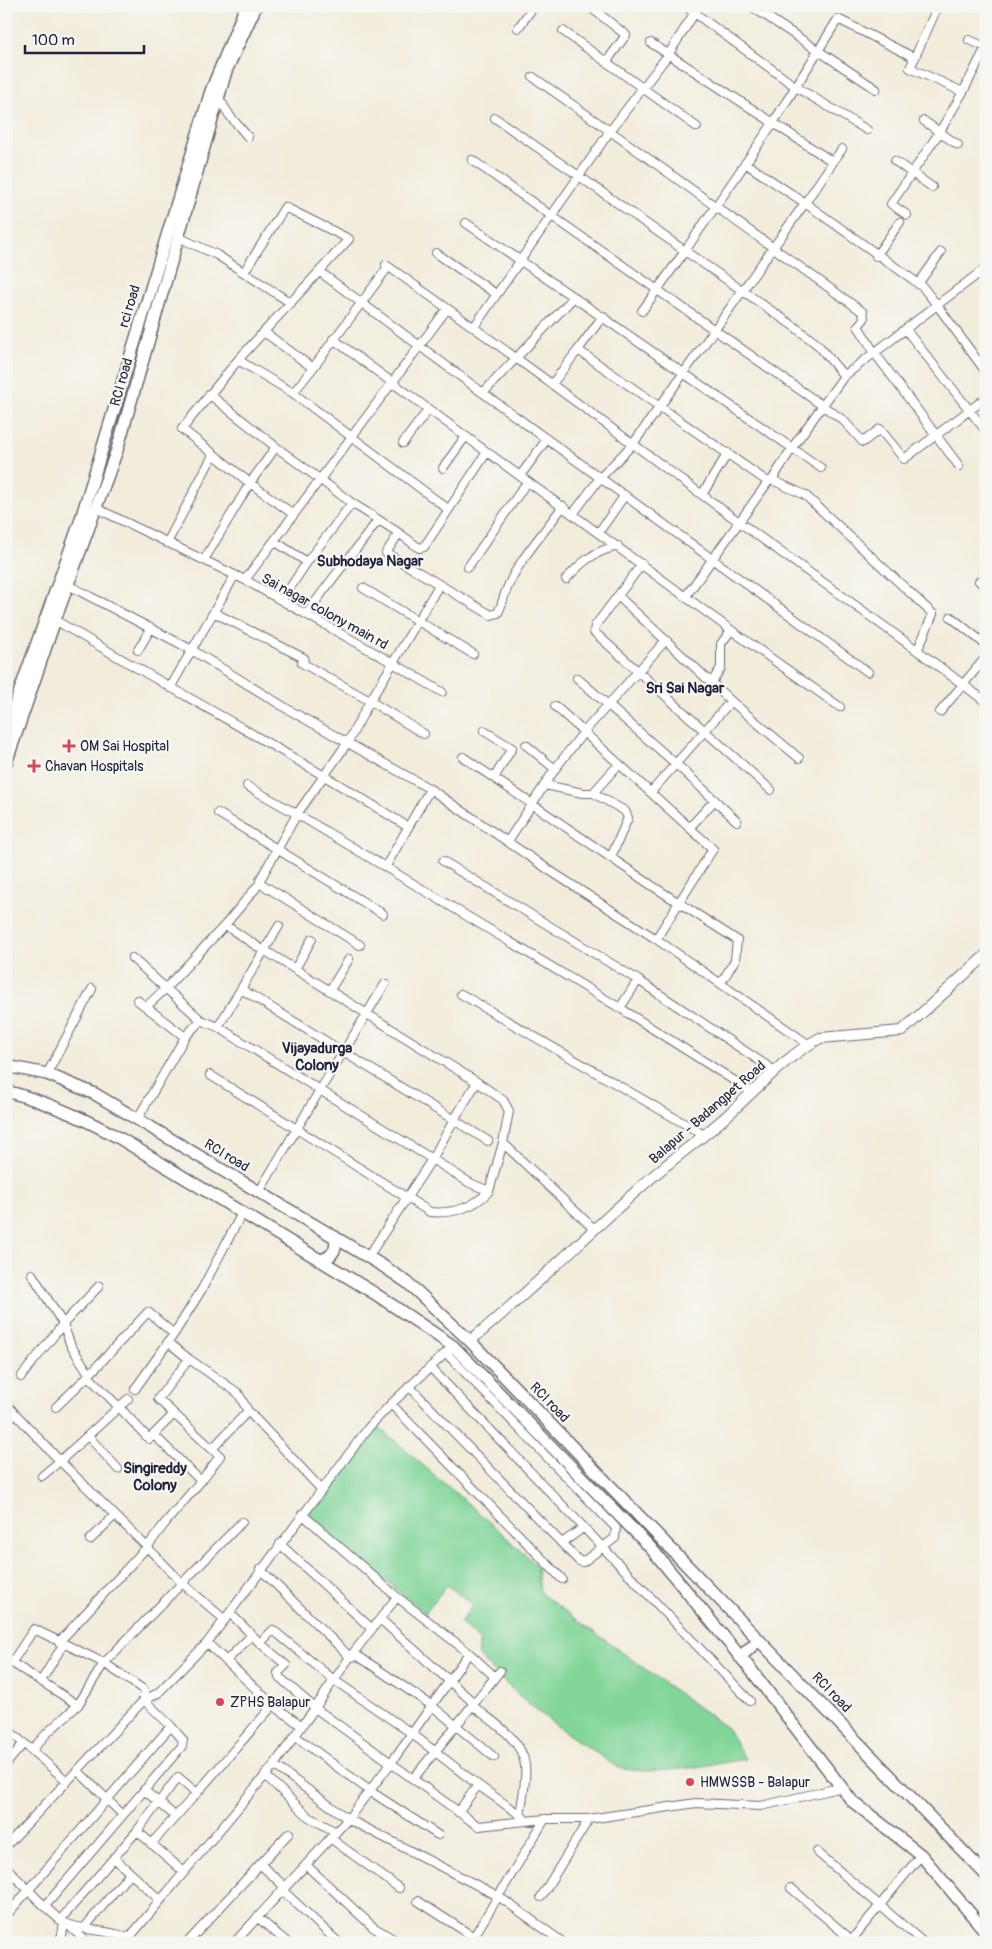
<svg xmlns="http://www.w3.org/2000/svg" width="992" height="1949" font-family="Pangolin,sans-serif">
  <rect width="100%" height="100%" fill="#f6f6f2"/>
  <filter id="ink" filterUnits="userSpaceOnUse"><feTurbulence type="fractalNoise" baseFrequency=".02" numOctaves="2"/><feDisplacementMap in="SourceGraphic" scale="10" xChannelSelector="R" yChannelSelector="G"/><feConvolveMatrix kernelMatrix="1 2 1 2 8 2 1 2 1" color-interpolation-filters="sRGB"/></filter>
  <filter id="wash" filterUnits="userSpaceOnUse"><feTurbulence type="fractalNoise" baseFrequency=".0096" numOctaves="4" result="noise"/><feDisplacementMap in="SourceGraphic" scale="20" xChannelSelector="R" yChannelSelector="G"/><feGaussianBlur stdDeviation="1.12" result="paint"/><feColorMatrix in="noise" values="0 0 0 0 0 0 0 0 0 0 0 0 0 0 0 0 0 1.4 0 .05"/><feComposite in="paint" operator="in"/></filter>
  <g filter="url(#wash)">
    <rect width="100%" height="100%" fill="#f2ecdb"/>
    <path fill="#82d699" stroke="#527c6a" d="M376,1425L494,1526L537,1566L540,1593L728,1729L745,1759C709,1765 660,1775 624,1769C616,1768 607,1760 601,1756C556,1728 512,1693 477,1654L480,1641L460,1622L473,1605L447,1585L425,1613L307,1516Z"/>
  </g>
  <g filter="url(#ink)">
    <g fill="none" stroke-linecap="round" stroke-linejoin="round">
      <defs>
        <path id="minor" d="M589,6L626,35L607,61
          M685,6L796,87L867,130
          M751,6L876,89
          M938,6L910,68L963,92L986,47
          M518,28L534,6
          M563,31L697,127
          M969,40L986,47
          M533,77L610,131L668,55L699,6
          M218,97L230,116L248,137
          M495,118L579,176L610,131L863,312L864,319L858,326L874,352L959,466
          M924,121L958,145
          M472,160L843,420L863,442L880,429L904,459L986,398
          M895,161L932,187
          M833,162L842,149
          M907,215L891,204L939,133L963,92
          M466,223L792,448L844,376L937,305L922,286L805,203L833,162L651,43
          M178,237L217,255L291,303
          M436,253L496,294
          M876,256L900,222
          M386,265C511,352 633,445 757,535C833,590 911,644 986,702
          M986,268L937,305L986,372
          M244,272L285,207L349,239L238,360L182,429L250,483L293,514
          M320,272L483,393L868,672
          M979,273L986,282
          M918,284L941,252
          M603,316L578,350L768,482L772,480L805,495L933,614L918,649
          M474,327L579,176L685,251L642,311
          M906,330L986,431
          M264,332L313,368L293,393
          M333,339L487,452
          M238,360L293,393L448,509
          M313,368L388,267
          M844,376L818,345L795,327L685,251L773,123L838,19L915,58
          M552,384L578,350
          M483,393L574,297
          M403,443L428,410
          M276,447L352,503L399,533L386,553L491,615L498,613C502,605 503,598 506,591C518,560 544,533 563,506
          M443,468L465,437
          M520,476L547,439
          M772,480L792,448L821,468
          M703,493L728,453
          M96,508L245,580L447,309
          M573,514L600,478L633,444L805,203L745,163
          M599,532L625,495
          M399,533L419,548L424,547L487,452L731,630L840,707
          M274,541L307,562
          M167,543L213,455
          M204,560L250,483L276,447L209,394
          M642,564L595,626L594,632L771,790
          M468,567L527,482
          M566,579C582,562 594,551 618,546
          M245,580L393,663L439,585
          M979,581L986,587
          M68,585L192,650L289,710L430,789L552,872L656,939L808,1044
          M363,588L473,654
          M618,596L731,701L799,758
          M686,596L768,482
          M282,600L307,562L352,503
          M215,613L304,658L302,663L370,701L348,742L297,814L620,1008L752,1092
          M307,614C329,581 355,552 378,520
          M951,617L986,645
          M55,620C172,690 293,754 408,827
          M138,650L151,628
          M577,678L675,763L737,821
          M712,682L721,668V644L731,630
          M170,688L235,575
          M555,706L713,849L656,939
          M940,712L986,657
          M484,731L512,748L494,778
          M424,734L370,701L393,663L442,692
          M526,745L555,769
          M463,757L651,885L737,940L735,960L721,983
          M545,785L583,793H593L625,811L628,818L611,857
          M247,786L297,814L260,880V883L360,945
          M651,792L731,701
          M593,793L619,764
          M218,813L383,914
          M690,827L715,800
          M508,841L555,769L583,733L666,640
          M443,861L638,980L775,1071
          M386,866L430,789
          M225,925L260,883
          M132,958L201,1020
          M295,969L312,939
          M385,984L320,1090L432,1159L454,1120L488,1141
          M241,989L454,1120L477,1082L264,950
          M330,990L349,959
          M461,994L704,1135
          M137,1000L185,1037L138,1118
          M146,1007L166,988L225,925L264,951
          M620,1008L638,980
          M218,1027L279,926
          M185,1037L201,1020L218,1027L320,1090L259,1192
          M47,1074L92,989
          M210,1075L430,1212C452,1214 474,1208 489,1191
          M477,1082L503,1100L509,1111L503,1143L594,1229
          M368,1257L432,1159L470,1183L489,1191L503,1143
          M32,1274L63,1324L71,1346L88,1372V1376L56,1407
          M168,1342L189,1359L158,1399L212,1449L248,1411L321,1489
          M189,1359L238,1393L248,1411
          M430,1367L750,1701
          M21,1377L63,1324L99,1286
          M409,1386L579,1561L583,1562L615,1538L616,1528L446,1353
          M135,1389L174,1334L202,1289L242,1213
          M128,1399L119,1407L88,1376L148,1312L174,1334
          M6,1404L60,1461L42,1476
          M391,1404L562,1579
          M154,1435L201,1481L166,1522L147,1547L182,1583L225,1620
          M88,1436L118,1469
          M201,1481L220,1456L212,1449
          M302,1514L397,1597
          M90,1540L114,1516
          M562,1543L583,1528
          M280,1544L372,1629L350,1657L358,1656L431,1705L494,1757
          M230,1613L252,1635
          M380,1619L474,1703
          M372,1629L397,1597L469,1653L495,1677
          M59,1642L147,1547L60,1461L119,1407L149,1439L174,1414
          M207,1643L273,1705
          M260,1643L286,1665L278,1673L279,1677L315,1708L302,1726
          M6,1659L78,1705
          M226,1661L252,1635L260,1643L273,1630L334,1680L350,1657L260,1569
          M41,1681L63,1645
          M472,1705C491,1721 522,1738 525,1765C527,1781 522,1799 520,1815
          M6,1728L67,1781
          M33,1749L47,1733L78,1705L104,1663L242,1522
          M6,1764L24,1743
          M274,1765L295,1736
          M78,1771L122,1814
          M265,1775L309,1817L336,1832
          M413,1779L500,1671
          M478,1785L523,1817
          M144,1790L175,1816
          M197,1793L273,1705L302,1726L295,1736L370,1791L438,1835
          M458,1812L478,1785L411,1733L334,1680L315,1708L474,1823L479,1826L545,1819H589L696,1803L761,1806L839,1788
          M137,1831L183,1871
          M330,1838L399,1888
          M6,1846L144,1700L158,1693L207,1643L369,1427L391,1404L453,1346
          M817,1852L924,1943
          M114,1858L160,1900
          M260,1864L285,1887
          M306,1865L373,1927L400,1943
          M6,1867C17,1878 55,1919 65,1923C88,1933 115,1928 136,1943
          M791,1888L854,1942
          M282,1890L339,1943
          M541,1897L589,1819
          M418,1901L483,1943
          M46,1905L182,1746L183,1740L171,1726
          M6,1916L171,1726L144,1700V1690L104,1663L34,1629L12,1662
          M257,1917L288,1943
          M61,1919L137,1831L178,1777L197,1793L151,1844
          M67,1924L88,1943
          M85,1927L130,1873
          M129,1938L274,1765L348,1819L391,1763L469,1653
          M58,1943L62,1935L64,1923
          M187,1943L289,1833
          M234,1943L348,1819L498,1896L564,1943
          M470,1943L545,1819
          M849,1943L921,1855"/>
        <path id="tertiary" d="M470,1341C530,1292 584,1237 642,1186C670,1160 702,1139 730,1113C759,1087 785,1057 820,1038L902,1031L986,955"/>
        <path id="secondary" d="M6,730L80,522L211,91L246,6
          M6,763L55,620L117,450L226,71L256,6
          M6,1066L47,1074L95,1094L383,1266L408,1283L470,1341L986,1875
          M6,1091C47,1102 84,1118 121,1139L374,1293L453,1346L650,1547L752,1671L852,1801L921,1855L986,1932
          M319,1260C331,1259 338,1249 335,1237
          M740,1657L759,1640"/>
      </defs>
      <use href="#minor" stroke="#6b6973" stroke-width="10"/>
      <use href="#tertiary" stroke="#6b6973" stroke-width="12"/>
      <use href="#secondary" stroke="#6b6973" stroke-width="14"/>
      <use href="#minor" stroke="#fff" stroke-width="8"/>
      <use href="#tertiary" stroke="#fff" stroke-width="10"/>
      <use href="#secondary" stroke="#fff" stroke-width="11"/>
    </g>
  </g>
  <g fill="#d1495b" stroke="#f6f6f2" stroke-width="2">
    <path d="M66.5 738.5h5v5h5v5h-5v5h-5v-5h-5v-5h5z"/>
    <path d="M31.5 758.5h5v5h5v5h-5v5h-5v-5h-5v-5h5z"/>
    <circle cx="220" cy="1702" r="5"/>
    <circle cx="690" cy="1782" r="5"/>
  </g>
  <g text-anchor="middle" stroke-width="4.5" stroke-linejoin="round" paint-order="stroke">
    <g font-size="14" fill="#22223b" stroke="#f6f6f2">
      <text transform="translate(129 306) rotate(-73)" y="5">rci road</text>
      <text transform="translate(121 382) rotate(-74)" y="5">RCI road</text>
      <text transform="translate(325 611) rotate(29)" y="5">Sai nagar colony main rd</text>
      <text transform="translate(707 1112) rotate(-41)" y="5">Balapur - Badangpet Road</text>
      <text transform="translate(227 1155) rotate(31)" y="5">RCI road</text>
      <text transform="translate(550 1402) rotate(46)" y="5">RCI road</text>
      <text transform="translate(832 1692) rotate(46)" y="5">RCI road</text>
    </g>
    <g font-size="14" fill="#22223b" stroke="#f6f6f2" text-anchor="start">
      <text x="80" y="751">OM Sai Hospital</text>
      <text x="45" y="771">Chavan Hospitals</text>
      <text x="230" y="1707">ZPHS Balapur</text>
      <text x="700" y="1787">HMWSSB - Balapur</text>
    </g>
    <g font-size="15" font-weight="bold" fill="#22223b" stroke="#f6f6f2">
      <text x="370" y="566">Subhodaya Nagar</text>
      <text x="685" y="693">Sri Sai Nagar</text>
      <text x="317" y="1053">Vijayadurga<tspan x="317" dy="17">Colony</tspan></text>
      <text x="155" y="1473">Singireddy<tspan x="155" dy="17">Colony</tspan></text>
    </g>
  </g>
  <rect width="992" height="1949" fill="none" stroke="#f6f6f2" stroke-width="25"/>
  <path d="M25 45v8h119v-8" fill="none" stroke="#22223b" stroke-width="2.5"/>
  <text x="32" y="45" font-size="15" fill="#22223b" stroke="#f6f6f2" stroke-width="4" paint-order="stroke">100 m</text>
</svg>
